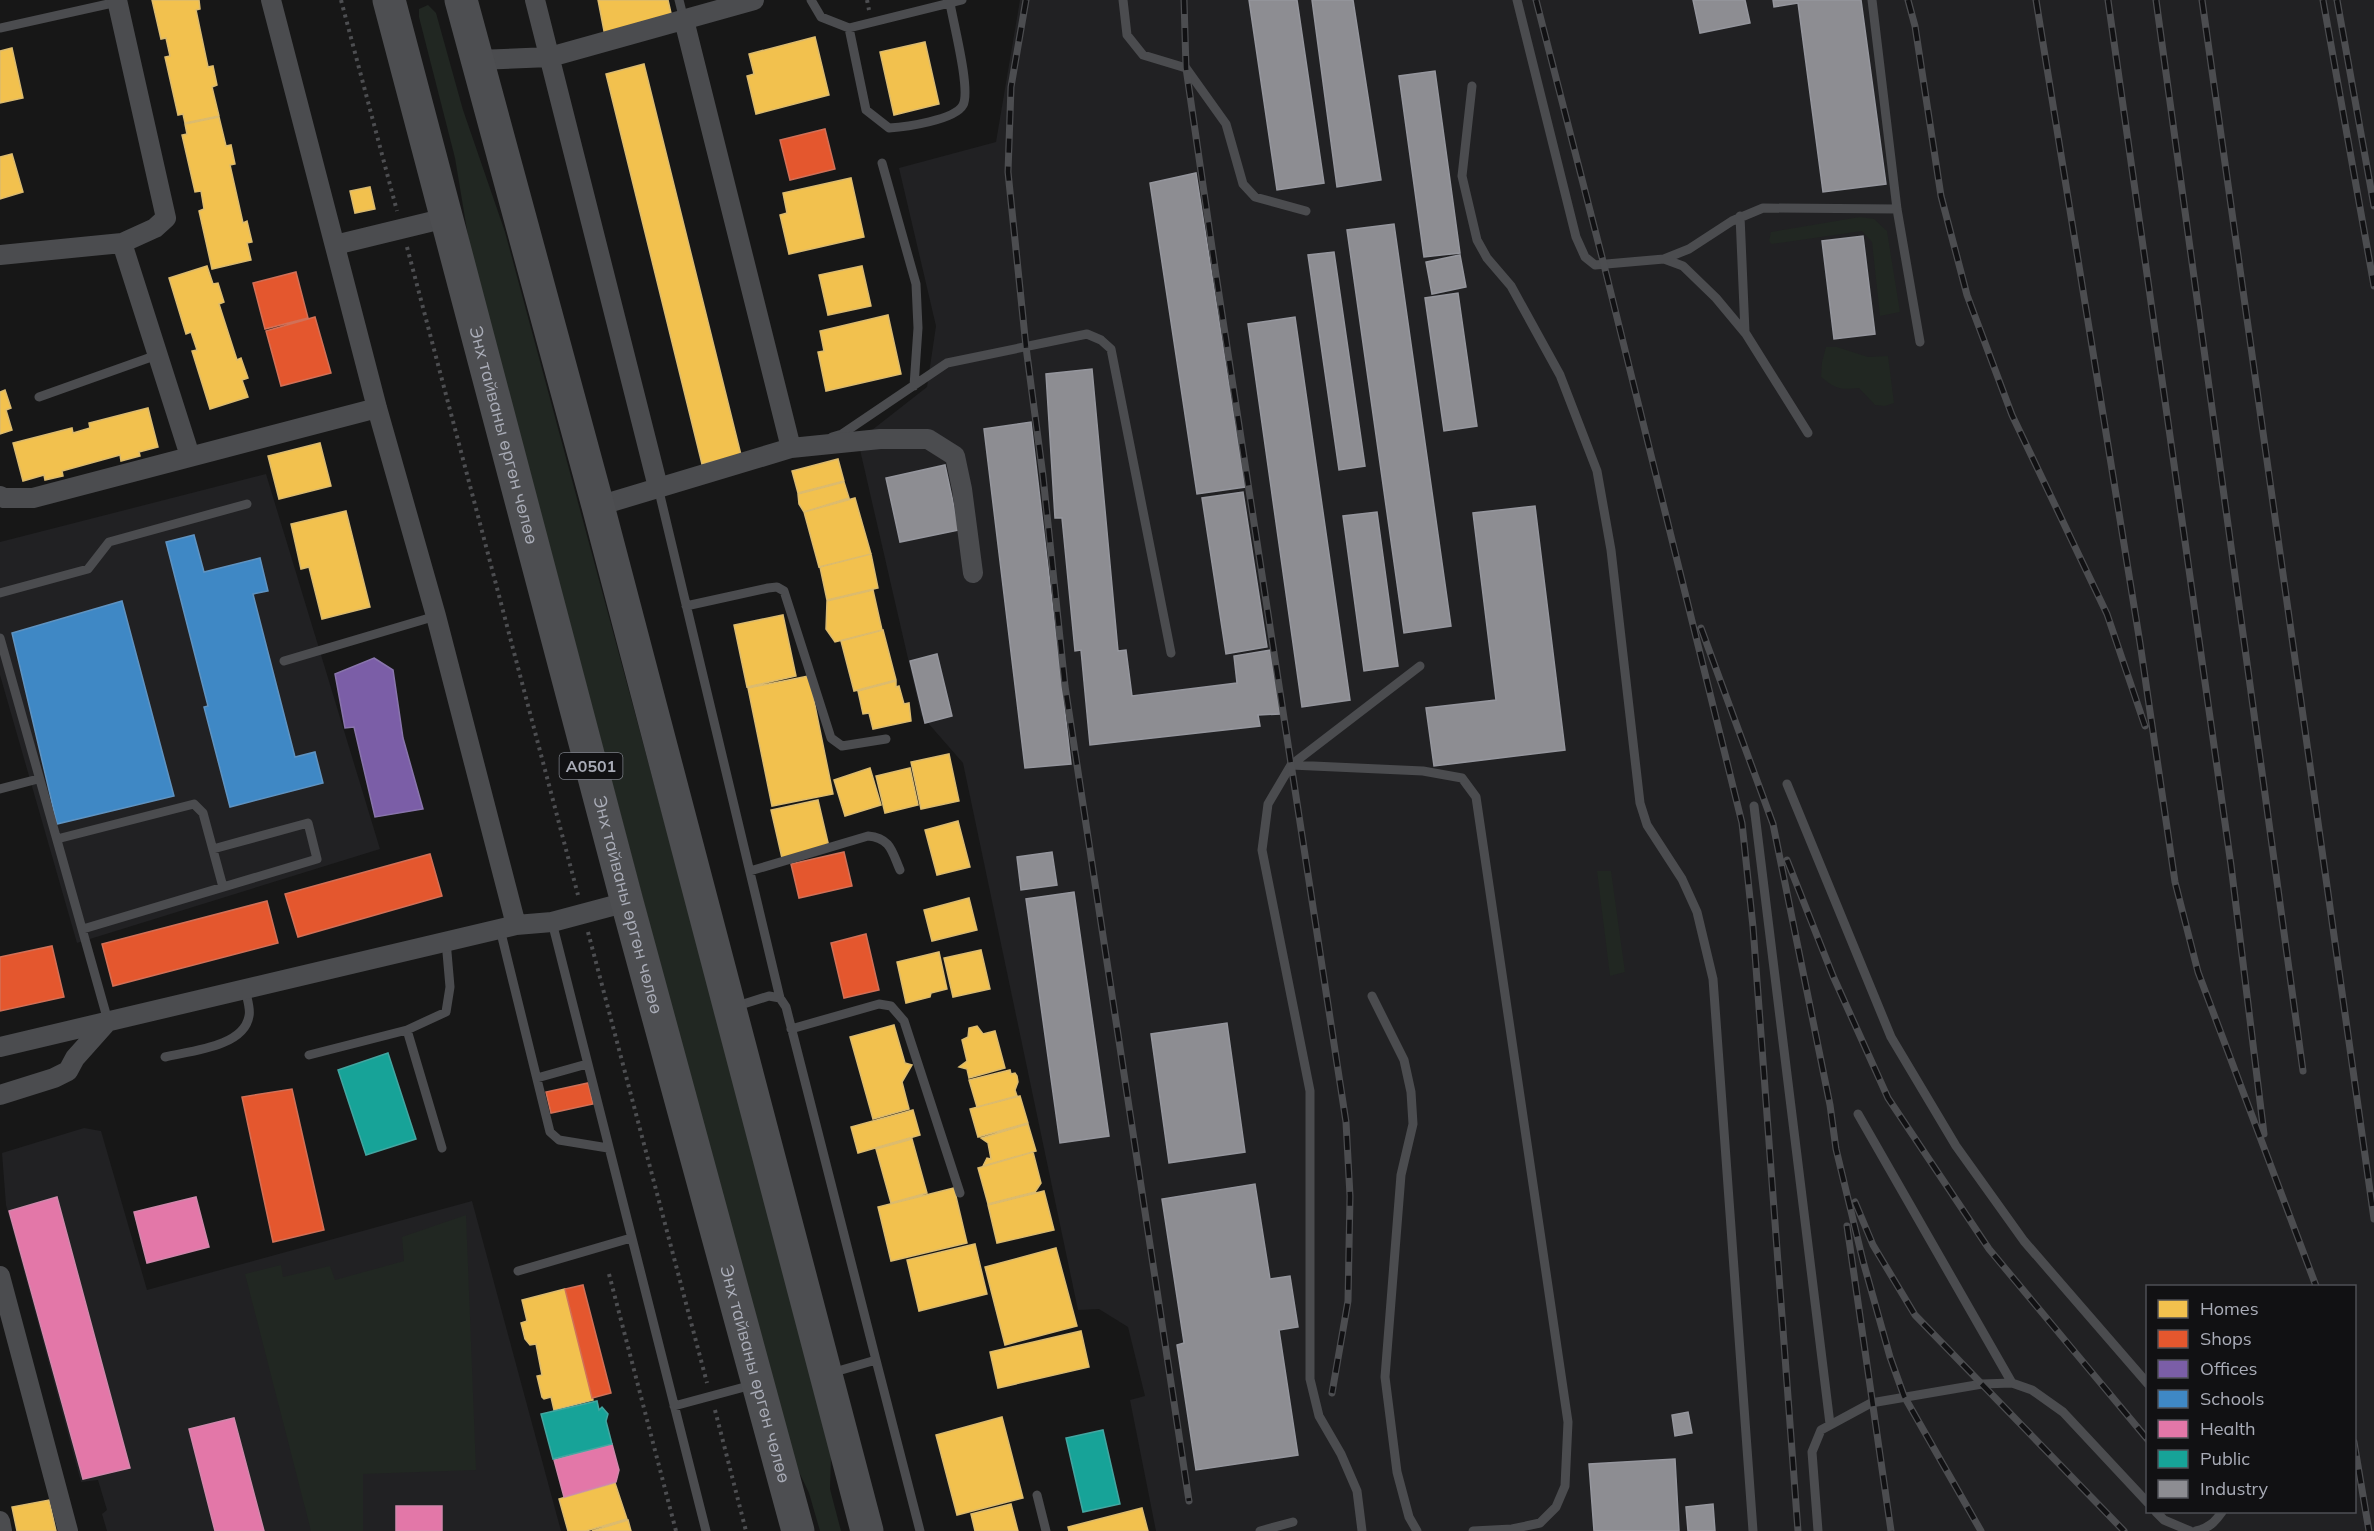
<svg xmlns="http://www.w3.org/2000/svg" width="2374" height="1531" font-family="Mulish,sans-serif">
  <rect width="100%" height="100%" fill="#171717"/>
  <path fill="#212123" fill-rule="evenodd" d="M1020,0H2374V1531H1156L1130,1400L1145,1396L1128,1327L1099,1309L1078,1310L963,763L921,715L858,441L927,387L936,326L899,168L996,142ZM2148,1286H2354V1512H2148Z
    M266,474L380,849L77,943L0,675V542Z
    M84,1128L101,1131L147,1290L472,1201L561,1531H107L102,1514L107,1510L98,1480L81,1482L6,1205L2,1153Z"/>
  <path fill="#212722" d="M428,5L436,13L463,110L505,232L673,854L831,1456L830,1489L841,1531H820L809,1493L789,1451L469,242L455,158L419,17V9Z
    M1860,217L1874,219L1887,231L1900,312L1880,316L1872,242L1862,231L1772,244L1769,241L1771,232Z
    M1826,347H1837L1868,357L1888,356L1894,403L1885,406L1875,405L1859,388C1840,390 1836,389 1821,377L1822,362Z
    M1597,871H1611L1625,972L1610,976Z
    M466,1215L476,1470L363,1474V1531H311L245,1274L281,1265L283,1277L330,1266L335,1280L404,1261L402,1237Z"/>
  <path fill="#f2c14e" stroke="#dcbb6e" stroke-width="1.5" d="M152,0H199L200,9L196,10L208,67L213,66L217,85L212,87L219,116L185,123L183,114L178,115L165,57L170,56L166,38L161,39Z
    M598,0H668L673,22L605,36Z
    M815,37L829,95L756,114L747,76L754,74L749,54Z
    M925,42L939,104L894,115L880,52Z
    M12,48L23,98L0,103V51Z
    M644,64L741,455L702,464L606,74Z
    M219,117L226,146L231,145L235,164L230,165L243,223L247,221L252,242L247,243L251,260L212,269L199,211L204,209L201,191L195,192L182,135L187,134L185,124Z
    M12,154L23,192L0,199V157Z
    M851,178L864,237L789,254L780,215L787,213L783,193Z
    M370,187L375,209L355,213L350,191Z
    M207,266L213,284L218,283L224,302L219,304L237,360L241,358L248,378L242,380L248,397L210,409L192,351L197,350L191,332L186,334L169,278Z
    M862,266L871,306L828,315L819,275Z
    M888,315L901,374L826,391L818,352L824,351L820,331Z
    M5,390L11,408L6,410L12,430L0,434V392Z
    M148,408L158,447L139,452L140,456L121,461L120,455L62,471L63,476L45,480L44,475L23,481L13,443L72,428L73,433L90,428L89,423Z
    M320,443L331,486L279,499L268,456Z
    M838,459L844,481L798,493L792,471Z
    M844,482L849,498L804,512L799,504L798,494Z
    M855,498L871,554L819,567L804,512Z
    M346,511L370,607L322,619L309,567L301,569L291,524Z
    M871,554L878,588L827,600L820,567Z
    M873,590L882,630L835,642L826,629L827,601Z
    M783,615L796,676L747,687L734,625Z
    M883,630L896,680L854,691L841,641Z
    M809,676L833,794L772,806L748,688Z
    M896,681V687L899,686L904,704L909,703L911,721L873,729L869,713L863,714L858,691Z
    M949,754L959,801L921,809L911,762Z
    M870,768L881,805L845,816L834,780Z
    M910,768L918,805L885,813L876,776Z
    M818,800L829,847L782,858L771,810Z
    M958,821L970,867L937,875L925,830Z
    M969,898L977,930L932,941L924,910Z
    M981,950L990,989L953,997L944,958Z
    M939,952L947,989L931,993L930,997L906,1003L897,962Z
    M894,1025L905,1063L912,1065L902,1082L909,1109L873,1119L850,1037Z
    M977,1026L983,1034L995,1031L1005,1068L969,1078L967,1069L959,1067L967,1061L962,1040L968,1037L969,1028Z
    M1010,1070L1011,1074L1015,1073L1017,1076L1018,1082L1015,1090L1017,1096L977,1107L969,1080Z
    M1020,1096L1028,1123L978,1137L970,1109Z
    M913,1110L920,1135L858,1153L851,1127Z
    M1028,1124L1036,1151L983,1166L987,1158L991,1159L988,1143L981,1138Z
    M912,1139L927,1193L891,1203L876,1149Z
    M1033,1152L1041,1183L1035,1192L988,1204L978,1168Z
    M954,1188L967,1243L891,1261L878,1207Z
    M1044,1191L1054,1230L997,1243L988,1205Z
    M975,1244L987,1294L919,1311L907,1260Z
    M1056,1248L1077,1326L1005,1345L985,1267Z
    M565,1289L593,1400L554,1410L551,1397L544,1399L542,1397L537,1376L542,1375L536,1344L530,1345L525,1339L521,1323L527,1321L522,1300Z
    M1081,1331L1089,1367L998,1388L990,1352Z
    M1002,1417L1023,1498L957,1515L936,1435Z
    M615,1483L627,1519L586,1531H568L559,1499Z
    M49,1500L56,1531H17L12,1507Z
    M1011,1504L1018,1531H975L971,1514Z
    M1142,1508L1148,1531H1069L1068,1527Z
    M628,1520L631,1531H592Z"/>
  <path fill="#e4572e" stroke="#d27057" stroke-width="1.5" d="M825,129L835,169L790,180L780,140Z
    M296,272L308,318L265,329L253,283Z
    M315,317L331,373L281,386L266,331Z
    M844,852L852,886L799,898L791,864Z
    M430,854L442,896L298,937L285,894Z
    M267,901L278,943L113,986L102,944Z
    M866,934L879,990L844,998L831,943Z
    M52,946L64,997L0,1011V957Z
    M588,1083L593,1104L551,1113L546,1092Z
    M292,1089L324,1230L273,1242L242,1097Z
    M583,1285L611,1393L592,1398L565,1289Z"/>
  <path fill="#7b5ea7" stroke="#8975ac" stroke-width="1.5" d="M374,658L393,670L403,738L423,809L375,817L354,727L345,728L335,674Z"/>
  <path fill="#3f88c5" stroke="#5f93c1" stroke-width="1.5" d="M194,535L204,572L260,558L268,591L253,594L295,757L315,752L323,783L230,807L204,707L208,706L166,542Z
    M122,601L174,796L57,824L12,633Z"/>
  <path fill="#e377a8" stroke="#d287ac" stroke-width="1.5" d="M57,1197L130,1468L83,1479L9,1211Z
    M196,1197L209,1247L147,1263L134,1212Z
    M234,1418L264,1531H215L189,1429Z
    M612,1444L619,1470L616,1482L564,1497L554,1460Z
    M396,1506H442V1531H396Z"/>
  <path fill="#17a398" stroke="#43a6a1" stroke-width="1.5" d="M388,1053L416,1139L366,1155L338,1070Z
    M597,1401L599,1410L602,1407L608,1414L606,1421L612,1444L553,1459L541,1414Z
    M1103,1430L1120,1504L1083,1512L1066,1438Z"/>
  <path fill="#8d8d92" stroke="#95969d" stroke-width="1.5" d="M1249,0H1297L1324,183L1277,190Z
    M1312,0H1353L1381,180L1337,187Z
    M1693,0H1745L1750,23L1700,33Z
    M1773,0H1861L1886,184L1823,192L1798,3L1774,7Z
    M1435,71L1460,253L1424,257L1399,76Z
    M1196,173L1245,487L1197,494L1150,183Z
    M1394,224L1451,626L1404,633L1347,230Z
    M1863,236L1875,334L1834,339L1822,241Z
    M1334,252L1365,466L1339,470L1308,255Z
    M1460,255L1466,287L1432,294L1426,262Z
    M1458,293L1477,426L1444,431L1425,298Z
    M1295,317L1350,700L1302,707L1248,324Z
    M1092,369L1118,651L1126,650L1132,696L1237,683L1234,656L1270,650L1280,714L1258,715L1260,726L1090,745L1081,650L1075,651L1062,518H1055L1046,374Z
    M1031,422L1071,764L1025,768L984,429Z
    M945,465L959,530L900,542L886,478Z
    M1243,492L1267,647L1226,654L1202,498Z
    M1535,506L1565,750L1434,766L1426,708L1496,700L1473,513Z
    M1377,512L1398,666L1364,671L1343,516Z
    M937,654L952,716L925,723L910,661Z
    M1052,852L1057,885L1021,890L1017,857Z
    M1074,892L1109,1136L1060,1143L1026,899Z
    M1227,1023L1245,1152L1169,1163L1151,1034Z
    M1255,1184L1270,1279L1290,1276L1298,1327L1279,1330L1298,1455L1196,1470L1177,1345L1184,1343L1162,1199Z
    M1688,1412L1692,1433L1675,1436L1672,1415Z
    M1675,1459L1679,1531H1594L1589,1464Z
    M1713,1504L1715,1531H1688L1686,1507Z"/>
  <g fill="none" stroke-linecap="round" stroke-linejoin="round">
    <path stroke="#4d4e51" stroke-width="4" stroke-dasharray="3 4.5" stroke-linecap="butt" d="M341,0L397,211
      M867,0L869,10
      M407,247L578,895
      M588,932L707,1383
      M609,1274L676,1531
      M715,1410L746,1531"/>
    <path stroke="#4b4c4f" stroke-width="9" d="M679,0L684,20
      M811,0L821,17L849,28L950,3C953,22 971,90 963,105C955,120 906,127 889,128L866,110L849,28
      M1123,0L1127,35L1143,55L1186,68L1226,124L1243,184L1255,197L1306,211
      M1517,0L1576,237L1585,257L1595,265L1664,259L1683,266L1716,298L1746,334L1808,433
      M1872,0L1897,209L1920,342
      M950,3L962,0
      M0,28L117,2
      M1472,86L1462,176L1477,240L1487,258L1511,286L1560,375L1597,471L1611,550L1640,803L1647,825L1682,879L1697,912L1713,979L1753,1531
      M882,163L916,284L918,328L914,386
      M1740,216L1745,332
      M1664,259L1689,249L1732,221L1763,208L1897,209
      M39,397L157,355
      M832,437L842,434L947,363L1087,334L1101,340L1111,349L1171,653
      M658,487L780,998
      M0,593L88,569L109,542L247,504
      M686,606L768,588L777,587L784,591L831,738L842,746L886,739
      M0,638L108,1021
      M284,661L436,616
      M1291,765L1423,771L1462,778L1476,797L1568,1422L1565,1486L1556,1507L1540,1523L1512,1529L1473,1531
      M1787,784L1891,1037L1956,1146L2024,1241L2148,1384
      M0,789L38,779
      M1754,806L1830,1424
      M57,839L194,804L203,813L223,887
      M750,871L868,836C891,838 892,852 900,870
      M552,922L706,1531
      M83,929L317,859L308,823L213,849
      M500,929L550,1132L559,1140L608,1148
      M1372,996L1404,1060L1411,1092L1413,1124L1401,1175L1385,1377L1397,1472L1409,1517L1417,1531
      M734,1007L769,996L780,998L786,1007L876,1360L831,1373
      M791,1029L879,1004L891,1006L904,1021L960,1193
      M407,1030L442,1148
      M309,1055L407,1030L446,1012L450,987L446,941
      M165,1057C190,1051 244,1047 249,1016C251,1008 246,996 245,988
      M537,1078L587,1064
      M1858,1114L2012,1383
      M518,1271L631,1238
      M876,1360L920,1531
      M674,1406L752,1385
      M1037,1495L1046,1531
      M2156,1512L2164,1520L2190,1531
      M1260,1531L1293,1522
      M1362,1531L1357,1491L1341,1454L1319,1416L1310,1379V1091L1262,850L1268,804L1291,765L1420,666
      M1818,1531L1812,1452L1821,1430L1871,1403L1982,1384L2012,1383L2032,1390L2063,1412L2148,1503
      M2196,1531C2209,1528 2215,1522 2222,1512"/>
    <path stroke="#4b4c4f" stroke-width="20" d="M271,0L377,408L436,616L516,925
      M535,0L658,487
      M684,20L791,448
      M477,60L550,57L754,0
      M122,243L190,456
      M335,245L446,218
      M0,255L122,243L155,228L166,218L117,0
      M0,496L4,498H33L377,408
      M598,506L791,448L880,439H928L955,456L962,489L973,573
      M0,1047L516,925L552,922L627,902
      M0,1095L54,1078L68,1071L75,1058L108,1021
      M0,1276L68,1531
      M0,1521L2,1531"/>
    <g stroke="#4d4e51" stroke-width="33">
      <path id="s1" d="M389,0L627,902L798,1531"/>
      <path d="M461,0L598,506L867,1531"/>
    </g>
    <defs>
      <path id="rail" d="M1026,0L1011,87L1008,172L1026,347L1043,476L1065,686L1189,1501
        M1184,0L1186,68L1216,275L1346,1122L1350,1196L1348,1301L1332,1393
        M1536,0L1604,265L1742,823L1753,927L1798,1531
        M1908,0L1915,26L1941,196L1967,295L2012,415L2107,614L2145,726
        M2036,0L2140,643L2175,882L2198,972L2316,1286
        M2108,0L2231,865L2264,1134
        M2156,0L2303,1071
        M2202,0L2374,1219
        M2323,0L2374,286
        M2337,0L2374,206
        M1701,628L1773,824L1830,1105L1836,1149L1863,1261L1890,1357L1904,1396L1981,1531
        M1787,860L1833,976L1888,1098L1989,1249L2148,1440
        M1855,1202L1873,1245L1915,1315L2124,1531
        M1847,1226L1891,1531
        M2354,1442L2369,1531"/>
    </defs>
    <use href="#rail" stroke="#4c4d50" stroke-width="7"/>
    <use href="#rail" stroke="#111113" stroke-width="4.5" stroke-dasharray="14" stroke-linecap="butt"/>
  </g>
  <g text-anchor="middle" stroke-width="6" stroke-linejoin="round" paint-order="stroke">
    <rect fill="#111113" stroke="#7b7e86" stroke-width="1.5" x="559.5" y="753" width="63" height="26" rx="4.5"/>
    <g font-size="16" font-weight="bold" fill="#a9acb7">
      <text x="591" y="772">A0501</text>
    </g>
    <g font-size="18" fill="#a9acb7" stroke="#111113">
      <text dy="6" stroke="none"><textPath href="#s1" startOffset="450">Энх тайваны өргөн чөлөө</textPath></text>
      <text dy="6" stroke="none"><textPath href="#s1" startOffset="936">Энх тайваны өргөн чөлөө</textPath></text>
      <text dy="6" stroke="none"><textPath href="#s1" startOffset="1422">Энх тайваны өргөн чөлөө</textPath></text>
    </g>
  </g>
  <rect x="2146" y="1285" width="210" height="228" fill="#111113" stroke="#4e4f55" stroke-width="1.5"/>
  <rect x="2158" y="1300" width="30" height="18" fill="#f2c14e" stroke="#4e4f55" stroke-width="1.5"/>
  <text x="2200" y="1315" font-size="18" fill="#a9acb7">Homes</text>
  <rect x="2158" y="1330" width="30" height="18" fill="#e4572e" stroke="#4e4f55" stroke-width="1.5"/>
  <text x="2200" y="1345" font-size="18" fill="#a9acb7">Shops</text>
  <rect x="2158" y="1360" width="30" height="18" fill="#7b5ea7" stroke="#4e4f55" stroke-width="1.5"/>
  <text x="2200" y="1375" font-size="18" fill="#a9acb7">Offices</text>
  <rect x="2158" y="1390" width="30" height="18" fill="#3f88c5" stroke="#4e4f55" stroke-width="1.5"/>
  <text x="2200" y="1405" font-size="18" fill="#a9acb7">Schools</text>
  <rect x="2158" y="1420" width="30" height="18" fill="#e377a8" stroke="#4e4f55" stroke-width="1.5"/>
  <text x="2200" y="1435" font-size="18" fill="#a9acb7">Health</text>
  <rect x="2158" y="1450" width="30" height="18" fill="#17a398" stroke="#4e4f55" stroke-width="1.5"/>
  <text x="2200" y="1465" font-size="18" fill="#a9acb7">Public</text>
  <rect x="2158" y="1480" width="30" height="18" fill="#8d8d92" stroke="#4e4f55" stroke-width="1.5"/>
  <text x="2200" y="1495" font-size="18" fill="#a9acb7">Industry</text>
</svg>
